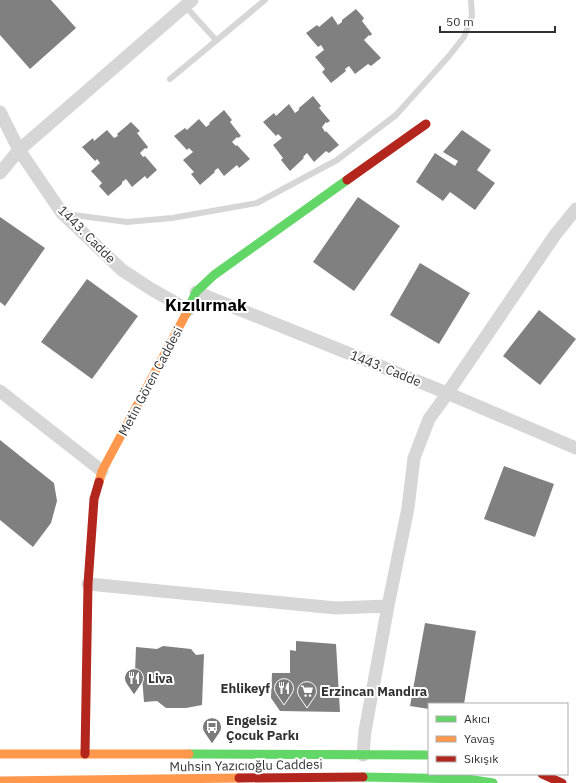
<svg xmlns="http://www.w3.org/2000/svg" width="576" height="783" font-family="'IBM Plex Sans',sans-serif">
  <rect width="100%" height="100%" fill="#fff"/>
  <path fill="#808080" d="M0,0H51L76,28L30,69L0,35Z
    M356,9L364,18L362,21L372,34L370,36L369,35L364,40L381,58L371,66L368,64L355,74L349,66L345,69L346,71L331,83L322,72L325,69L315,57L324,50L321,45L318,47L306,33L317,25L319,27L332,16L338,25L342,22V20Z
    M313,96L321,106L319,108L330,121L327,123L326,122L322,127L325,132L326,131L339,145L329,153L326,151L314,162L307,153L303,157L304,158L290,171L281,160L283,158L273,145L282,138L278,134L276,136L263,122L274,113L276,116L289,104L295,113L299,110V108Z
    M224,110L232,120L230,122L241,136L238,138L237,137L232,142L236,146L237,145L250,159L239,168L237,165L224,176L218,168L214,171L215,172L200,185L191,174L194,172L183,160L193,152L189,148L187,150L174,136L185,128L187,130L199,119L206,127L210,124L209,123Z
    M131,122L140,131L137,133L148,147L146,149L145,148L140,153L143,157L145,156L157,170L147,179L145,176L132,187L126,179L122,182V184L108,196L99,186L102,183L91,171L100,163L97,159L95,161L82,147L93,138L94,141L107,130L114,138L118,136L117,134Z
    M462,130L491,150L477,170L495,183L475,210L450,192L443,201L416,182L435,153L455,166L458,161L443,152Z
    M358,197L400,226L354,291L313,262Z
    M0,217L45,248L5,306L0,302Z
    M420,263L470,293L439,344L390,315Z
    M87,279L138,316L92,379L41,342Z
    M539,310L576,339L540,385L503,356Z
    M0,440L54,483L57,501L51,523L33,547L0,520Z
    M504,466L554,484L535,537L484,519Z
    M425,623L476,631L464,704H429V709L410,706Z
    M296,641L336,644L340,712L280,711L271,698L272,673H290V650L296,651Z
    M163,646L191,649L196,655L204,654L202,705L186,708H166L157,701L144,702L142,677L135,672L136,647L157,649Z"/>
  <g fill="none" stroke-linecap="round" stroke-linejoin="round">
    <path stroke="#d6d6d6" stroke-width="6" d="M185,6L216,40
      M170,79L265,0
      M66,214L127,222L172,218L257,203L337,160L396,115L449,56L464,37L472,16L471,0"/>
    <path stroke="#d6d6d6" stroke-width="13" d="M0,112L19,150L62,213L122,270L151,289L188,310
      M0,173L19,150L192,0
      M196,292L447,393L576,448
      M0,391L102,471
      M88,584L336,608L388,606L408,508L414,458L429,419L442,401L555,235L576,209
      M363,755L365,731L388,606"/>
    <path stroke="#63d668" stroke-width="9" d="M186,314L196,292L214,275L347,180
      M189,754L429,755
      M363,777L467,779L493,783"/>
    <path stroke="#ff974d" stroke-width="9" d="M99,482L102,471L186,314
      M0,754H189
      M0,781L239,778"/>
    <path stroke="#b3261e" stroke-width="9" d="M347,180L426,124
      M85,754L88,584L94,499L99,482
      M542,774L562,783
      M239,778L363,777"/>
  </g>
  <defs>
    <symbol id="restaurant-pin" viewBox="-11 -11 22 30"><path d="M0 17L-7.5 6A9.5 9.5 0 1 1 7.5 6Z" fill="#7a7a7a" stroke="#fff"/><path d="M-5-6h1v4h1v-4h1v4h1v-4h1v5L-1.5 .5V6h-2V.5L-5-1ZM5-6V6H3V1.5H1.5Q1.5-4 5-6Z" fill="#fff"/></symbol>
    <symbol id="supermarket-pin" viewBox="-11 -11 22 30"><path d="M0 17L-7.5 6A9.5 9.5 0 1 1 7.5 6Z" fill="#7a7a7a" stroke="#fff"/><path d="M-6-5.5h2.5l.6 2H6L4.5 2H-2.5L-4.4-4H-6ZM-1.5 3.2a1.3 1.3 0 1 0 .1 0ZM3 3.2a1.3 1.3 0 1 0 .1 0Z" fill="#fff"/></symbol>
    <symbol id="bus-pin" viewBox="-11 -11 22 30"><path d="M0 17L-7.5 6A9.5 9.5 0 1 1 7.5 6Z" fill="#7a7a7a" stroke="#fff"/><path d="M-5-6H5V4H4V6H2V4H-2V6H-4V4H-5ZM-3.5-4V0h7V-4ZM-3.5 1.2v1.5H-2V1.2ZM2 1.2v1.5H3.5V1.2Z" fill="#fff"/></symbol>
  </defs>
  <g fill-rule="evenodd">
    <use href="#restaurant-pin" x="123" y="667" width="22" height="30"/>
    <use href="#restaurant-pin" x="273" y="677" width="22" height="30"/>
    <use href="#supermarket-pin" x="296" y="680" width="22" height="30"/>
    <use href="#bus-pin" x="201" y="716" width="22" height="30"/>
  </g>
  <g text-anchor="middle" stroke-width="4" stroke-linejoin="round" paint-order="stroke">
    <g font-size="13" fill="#323232" stroke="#fff">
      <text transform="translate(87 234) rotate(45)" y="5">1443. Cadde</text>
      <text transform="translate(386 368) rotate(22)" y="5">1443. Cadde</text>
      <text transform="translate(150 381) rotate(-62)" y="5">Metin Gören Caddesi</text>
      <text transform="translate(246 765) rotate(-1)" y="5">Muhsin Yazıcıoğlu Caddesi</text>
    </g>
    <g font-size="13" font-weight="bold" fill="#323232" stroke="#fff" text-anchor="start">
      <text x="148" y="683">Liva</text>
      <text x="270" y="693" text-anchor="end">Ehlikeyf</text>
      <text x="321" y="696">Erzincan Mandıra</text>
      <text x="226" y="725">Engelsiz<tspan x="226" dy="15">Çocuk Parkı</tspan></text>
    </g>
    <g font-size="17" font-weight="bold" fill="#000" stroke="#fff">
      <text x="206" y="311">Kızılırmak</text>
    </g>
  </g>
  <rect x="428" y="703" width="140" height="72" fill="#ffffff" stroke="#adadad"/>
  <rect x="436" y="716" width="20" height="6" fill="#63d668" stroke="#adadad"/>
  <text x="464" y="723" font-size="12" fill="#323232">Akıcı</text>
  <rect x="436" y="736" width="20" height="6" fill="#ff974d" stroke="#adadad"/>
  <text x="464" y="743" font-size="12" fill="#323232">Yavaş</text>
  <rect x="436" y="756" width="20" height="6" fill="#b3261e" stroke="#adadad"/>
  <text x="464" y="763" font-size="12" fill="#323232">Sıkışık</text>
  <path d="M440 26v6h115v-6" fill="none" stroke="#323232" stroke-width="2"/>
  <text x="446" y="26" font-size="12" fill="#323232" stroke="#ffffff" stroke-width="3" paint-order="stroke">50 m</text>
</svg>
